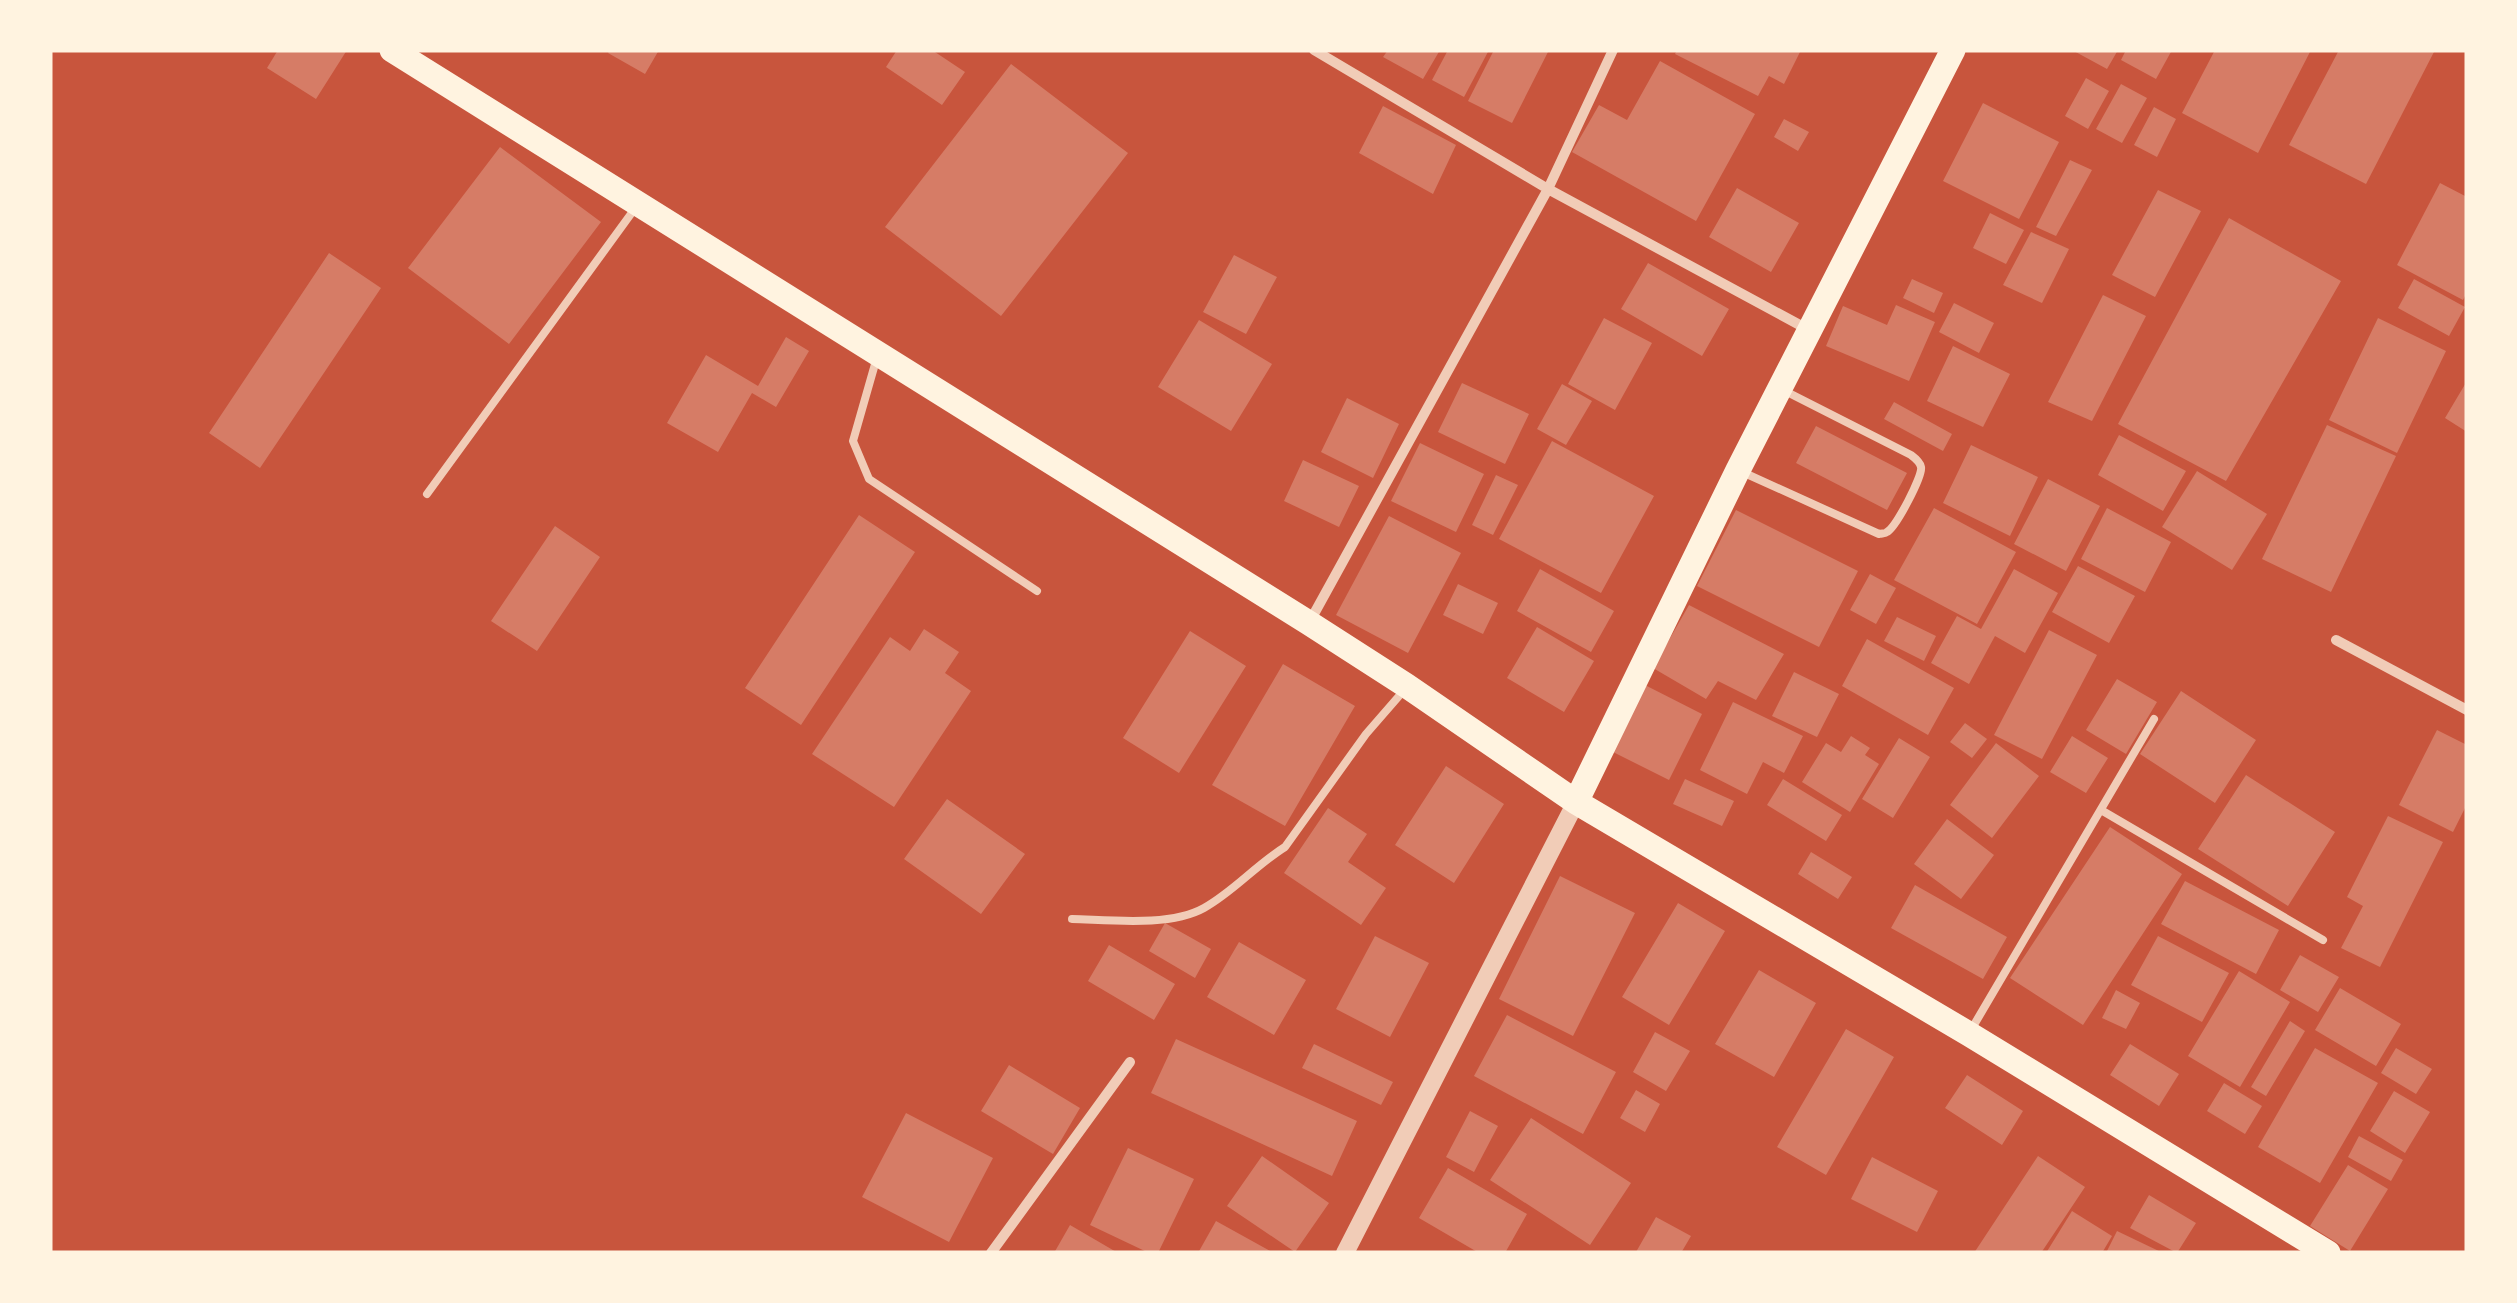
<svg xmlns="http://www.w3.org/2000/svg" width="2517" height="1303" font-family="Barlow,sans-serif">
  <rect width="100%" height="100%" fill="#c8553d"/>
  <path fill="#d67c66" d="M278,50H347L316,99L267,68Z
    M610,50H659L645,74L608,53Z
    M897,50H932L965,72L942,105L886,67Z
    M1388,50H1440L1423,79L1383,57Z
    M1448,50H1489L1464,97L1432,80Z
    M1494,50H1549L1512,123L1468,101Z
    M1677,50H1801L1784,84L1769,76L1758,96L1675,54Z
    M2072,50H2118L2107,69Z
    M2126,50H2172L2156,79L2121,60Z
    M2215,50H2311L2258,153L2182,113Z
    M2339,50H2435L2366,184L2289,145Z
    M1660,61L1755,114L1696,221L1572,152L1599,105L1627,120Z
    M1011,64L1128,153L1001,316L885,227Z
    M2086,78L2109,91L2088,129L2065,116Z
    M2121,84L2147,98L2122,143L2096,129Z
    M1983,103L2059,142L2019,219L1943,181Z
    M1383,106L1456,145L1433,194L1359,153Z
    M2154,107L2176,119L2157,157L2134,145Z
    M1784,119L1809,132L1798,151L1774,137Z
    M500,147L601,222L509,344L408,268Z
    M2070,160L2092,170L2056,236L2036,227Z
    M2440,183L2467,197V292L2463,300L2397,265Z
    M1737,188L1799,223L1771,272L1709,237Z
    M2158,190L2201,211L2155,297L2112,275Z
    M1990,213L2024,230L2006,264L1973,248Z
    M2229,218L2341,281L2226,481L2118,424Z
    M2031,232L2069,249L2042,303L2003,285Z
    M329,253L381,288L260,468L209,433Z
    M1234,255L1277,277L1246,334L1203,312Z
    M1648,263L1729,309L1702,356L1621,309Z
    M1912,279L1943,293L1934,313L1903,298Z
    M2414,279L2465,307L2449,336L2398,308Z
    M2103,295L2146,316L2092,421L2048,402Z
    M1954,303L1994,323L1979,353L1939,332Z
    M1896,305L1935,322L1909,381L1826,346L1843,306L1887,325Z
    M1604,318L1652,343L1615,410L1568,384Z
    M2378,318L2446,351L2397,453L2329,420Z
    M1199,320L1272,364L1231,431L1158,387Z
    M786,337L809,351L776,407L752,393L718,452L667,423L706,355L758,386Z
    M1953,346L2010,374L1983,427L1927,401Z
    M2467,381V432L2445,418Z
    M1462,383L1529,414L1505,464L1438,432Z
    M1562,384L1592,401L1566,445L1537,429Z
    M1347,398L1399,424L1373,478L1321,452Z
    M1894,402L1952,434L1943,451L1884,419Z
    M2327,425L2396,456L2331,592L2262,559Z
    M1816,426L1907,473L1887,510L1796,463Z
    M2119,435L2186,471L2163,511L2098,475Z
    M1552,441L1654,496L1601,593L1499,539Z
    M1420,443L1484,474L1456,532L1391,501Z
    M1971,445L2038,477L2010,536L1943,503Z
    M1303,460L1359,486L1339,527L1284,501Z
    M2197,471L2267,514L2232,570L2162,527Z
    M1496,475L1518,485L1493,535L1472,525Z
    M2048,479L2100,506L2066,571L2014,544Z
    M1934,508L2016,552L1977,624L1894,580Z
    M2107,508L2171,542L2145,592L2081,559Z
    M1736,510L1858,571L1819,647L1697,586Z
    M859,515L915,552L801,725L745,688Z
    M1389,516L1461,553L1408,653L1336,615Z
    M555,526L600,557L537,651L491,621Z
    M2078,566L2135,596L2109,643L2052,612Z
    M1540,569L1614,611L1591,652L1517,611Z
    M2014,569L2058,593L2025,653L1995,636L1969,684L1931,663L1957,616L1981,629Z
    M1870,574L1896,588L1876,624L1850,610Z
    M1458,584L1498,603L1483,634L1443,615Z
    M1689,605L1784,654L1756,700L1718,681L1706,699L1653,668Z
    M1897,617L1936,636L1924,661L1884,641Z
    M1537,627L1594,661L1564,712L1507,678Z
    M924,629L959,652L945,673L971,691L894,807L812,754L890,637L910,651Z
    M2049,630L2097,655L2042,759L1994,735Z
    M1190,631L1246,666L1179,773L1123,738Z
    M1867,639L1954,688L1928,735L1842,686Z
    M1283,664L1355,706L1285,826L1212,785Z
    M1794,672L1839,694L1817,737L1772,716Z
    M2117,679L2157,702L2126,754L2086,730Z
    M1639,682L1702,714L1669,780L1605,748Z
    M2181,691L2256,740L2215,803L2140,754Z
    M1733,702L1803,736L1784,773L1763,762L1747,794L1700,770Z
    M1965,723L1987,739L1972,758L1950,742Z
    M2437,730L2467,745V804L2453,832L2399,805Z
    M1851,736L1870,748L1865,755L1879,764L1850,812L1802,782L1826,743L1841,752Z
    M2072,736L2108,758L2086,793L2050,772Z
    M1899,738L1930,757L1893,818L1862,799Z
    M1996,743L2039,776L1992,838L1950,805Z
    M1446,766L1504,804L1454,883L1395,845Z
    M2246,775L2335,832L2288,906L2198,849Z
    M1685,779L1734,801L1722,826L1673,804Z
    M1783,779L1842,815L1826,841L1767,805Z
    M947,799L1025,854L981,914L904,859Z
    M1328,808L1367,834L1348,862L1386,888L1361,925L1284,873Z
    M2388,816L2443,842L2380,967L2341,948L2363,906L2347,897Z
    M1947,819L1994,855L1961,899L1914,864Z
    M2110,827L2182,874L2083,1025L2010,978Z
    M1811,852L1852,877L1838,899L1798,874Z
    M1560,876L1635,913L1573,1036L1499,999Z
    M2185,881L2279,930L2256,974L2161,924Z
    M1915,885L2007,937L1983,979L1891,928Z
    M1678,903L1725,931L1669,1025L1622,997Z
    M1165,923L1211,949L1195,978L1149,951Z
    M1375,936L1429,963L1390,1037L1336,1009Z
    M2158,936L2229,973L2202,1022L2131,985Z
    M1239,942L1306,980L1274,1035L1207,997Z
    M1109,945L1175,984L1154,1020L1088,981Z
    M2300,955L2339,977L2318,1012L2280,990Z
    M1759,970L1816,1003L1774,1077L1715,1044Z
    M2239,971L2290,1002L2240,1087L2188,1056Z
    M2340,988L2401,1024L2376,1066L2315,1030Z
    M2116,990L2140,1003L2126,1029L2102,1018Z
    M1507,1015L1616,1072L1583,1134L1474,1076Z
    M2290,1021L2305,1031L2266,1096L2251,1087Z
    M1846,1029L1894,1057L1826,1175L1777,1147Z
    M1655,1032L1690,1051L1666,1091L1633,1072Z
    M1176,1039L1357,1121L1332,1176L1151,1093Z
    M1314,1044L1393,1082L1381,1105L1302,1068Z
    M2130,1044L2179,1074L2159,1106L2110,1075Z
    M2315,1048L2378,1083L2320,1183L2258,1147Z
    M2396,1048L2432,1069L2416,1094L2381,1073Z
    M1009,1065L1080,1108L1053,1154L981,1111Z
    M1967,1075L2023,1111L2002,1145L1945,1108Z
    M2224,1083L2262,1106L2245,1134L2207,1111Z
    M1636,1090L1660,1104L1645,1132L1620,1118Z
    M2394,1091L2430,1112L2405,1153L2370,1131Z
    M1470,1111L1498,1126L1474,1172L1446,1157Z
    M906,1113L993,1158L949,1242L862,1197Z
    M1531,1118L1631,1183L1590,1245L1490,1180Z
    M2359,1136L2403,1160L2391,1181L2348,1157Z
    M1128,1148L1194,1179L1158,1253H1149L1090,1225Z
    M1262,1156L1329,1203L1295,1252L1227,1206Z
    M2038,1156L2085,1187L2041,1253H1974Z
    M1872,1157L1938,1191L1917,1232L1851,1199Z
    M2348,1165L2388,1189L2350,1251L2310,1226Z
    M1448,1168L1527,1214L1505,1253H1479L1419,1218Z
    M2149,1195L2196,1223L2177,1253L2130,1228Z
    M2072,1211L2112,1236L2102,1253H2046Z
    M1656,1217L1691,1236L1681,1253L1636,1252Z
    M1216,1221L1274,1253H1198Z
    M1070,1225L1118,1253H1054Z
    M2117,1231L2163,1253H2106Z"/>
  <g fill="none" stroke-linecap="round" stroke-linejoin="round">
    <path stroke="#f1ccb7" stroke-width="8" d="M877,357L853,441L869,479L1037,591
      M1740,471L1879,534C1882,533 1885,534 1887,532C1896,527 1923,476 1921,467C1920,462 1915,458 1911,455L1783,390
      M427,494L636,207
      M2101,810L2323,940
      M1072,919C1110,920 1170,927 1204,908C1233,892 1256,865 1285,847L1366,734L1406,688
      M1971,1030L2154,719"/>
    <path stroke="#f1ccb7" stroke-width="10" d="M1314,50L1548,189L1809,330
      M1309,623L1548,189L1613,50
      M2336,640L2467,710
      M991,1253L1130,1062"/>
    <path stroke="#f1ccb7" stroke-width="18" d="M1345,1253L1576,802"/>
    <path stroke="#fff3e0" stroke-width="25" d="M392,50L1309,623L1407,686L1576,802L1969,1034L2328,1253
      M1576,802L1738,470L1953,50"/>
  </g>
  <rect width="2517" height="1303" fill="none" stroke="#fff3e0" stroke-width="105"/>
</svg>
